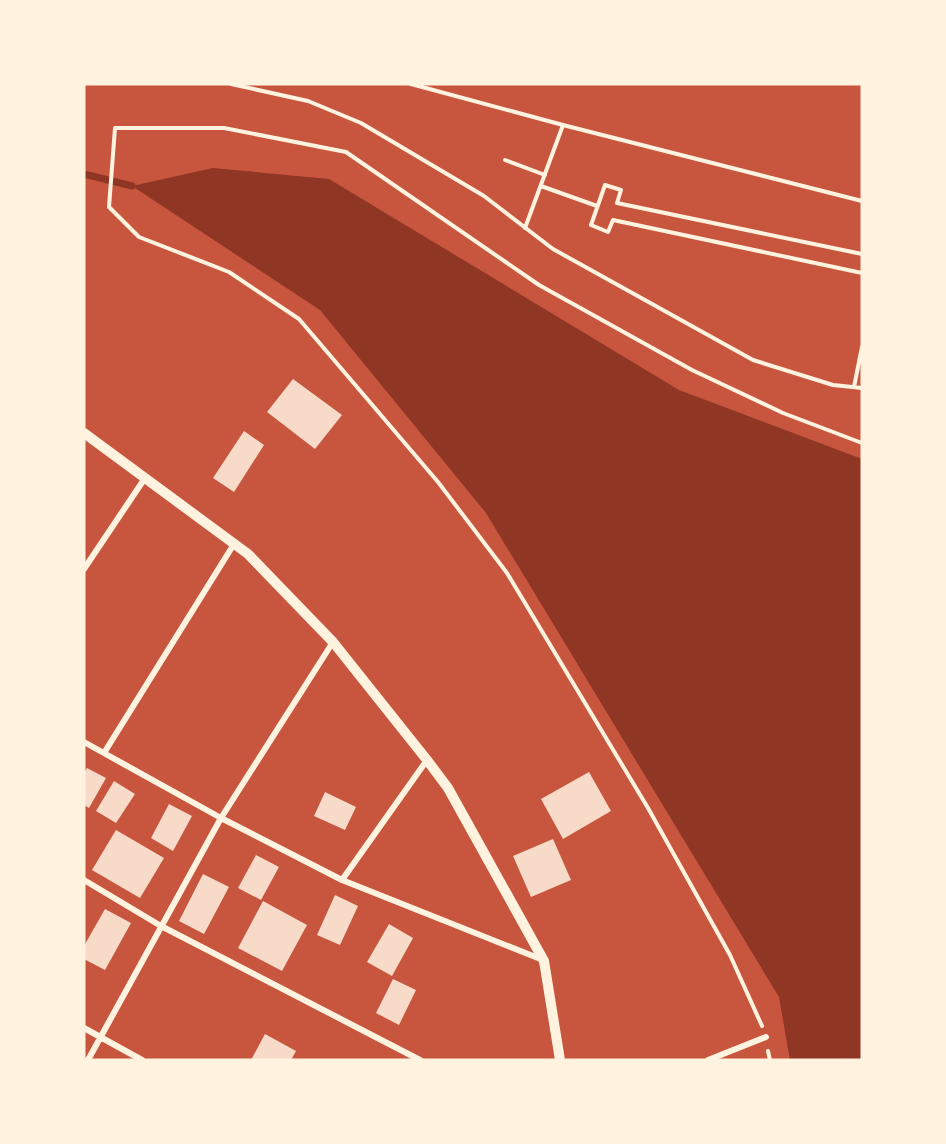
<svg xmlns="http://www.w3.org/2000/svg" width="946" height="1144" font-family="'Work Sans',sans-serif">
  <rect width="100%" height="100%" fill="#c8553d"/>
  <path fill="#8f3625" d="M213,168L329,179L679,390L862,459V1060H790L779,997L486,513L320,310L132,186Z"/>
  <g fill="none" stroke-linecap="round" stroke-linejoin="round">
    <path stroke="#8f3625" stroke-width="7" d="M84,174L132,186"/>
  </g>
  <path fill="#f7dbc8" d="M293,379L342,415L315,449L267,412Z
    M244,431L264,445L234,492L213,478Z
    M87,768L106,778L89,808L84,805V773Z
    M589,772L611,811L563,839L541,799Z
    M114,781L135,794L116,823L96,811Z
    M325,792L356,807L345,830L314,816Z
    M169,804L192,816L173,851L151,838Z
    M116,830L164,858L140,898L92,870Z
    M553,839L571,880L531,897L513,856Z
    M256,855L279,867L261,900L238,888Z
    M203,874L229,887L204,934L179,921Z
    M335,895L358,906L340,945L317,935Z
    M263,901L307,925L282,971L238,948Z
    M105,909L131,923L105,970L84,959V946Z
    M389,924L413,938L392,976L367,962Z
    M393,979L416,990L399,1025L376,1013Z
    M265,1034L296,1051L291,1060H251Z"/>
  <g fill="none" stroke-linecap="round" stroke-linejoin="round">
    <path stroke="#fff3e0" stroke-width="4" d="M231,84L308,101L361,123L484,196L553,249L753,360L833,385L862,388
      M411,84L563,125L862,201
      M505,160L545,175
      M541,186L597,206
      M525,228L563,125
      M862,254L617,203L621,190L605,185L591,225L608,232L613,220L862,273
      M854,387L862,347
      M762,1026L730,955L648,808L507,573L438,482L299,319L229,272L139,237L109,207L115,128H224L346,152L539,285L692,370L783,413L862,443
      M768,1051L770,1060"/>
    <path stroke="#fff3e0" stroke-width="6" d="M84,569L145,478
      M84,742L221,818L342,880L543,960
      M104,753L234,544
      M84,880L161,926L420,1060
      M342,880L427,760
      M84,1028L142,1060
      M88,1060L221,818L333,642
      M708,1060L766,1037"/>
    <path stroke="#fff3e0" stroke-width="10" d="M84,433L248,554L333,642L427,760L448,788L544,961L560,1060"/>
  </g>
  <rect width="946" height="1144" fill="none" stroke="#fff3e0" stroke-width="171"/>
</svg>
